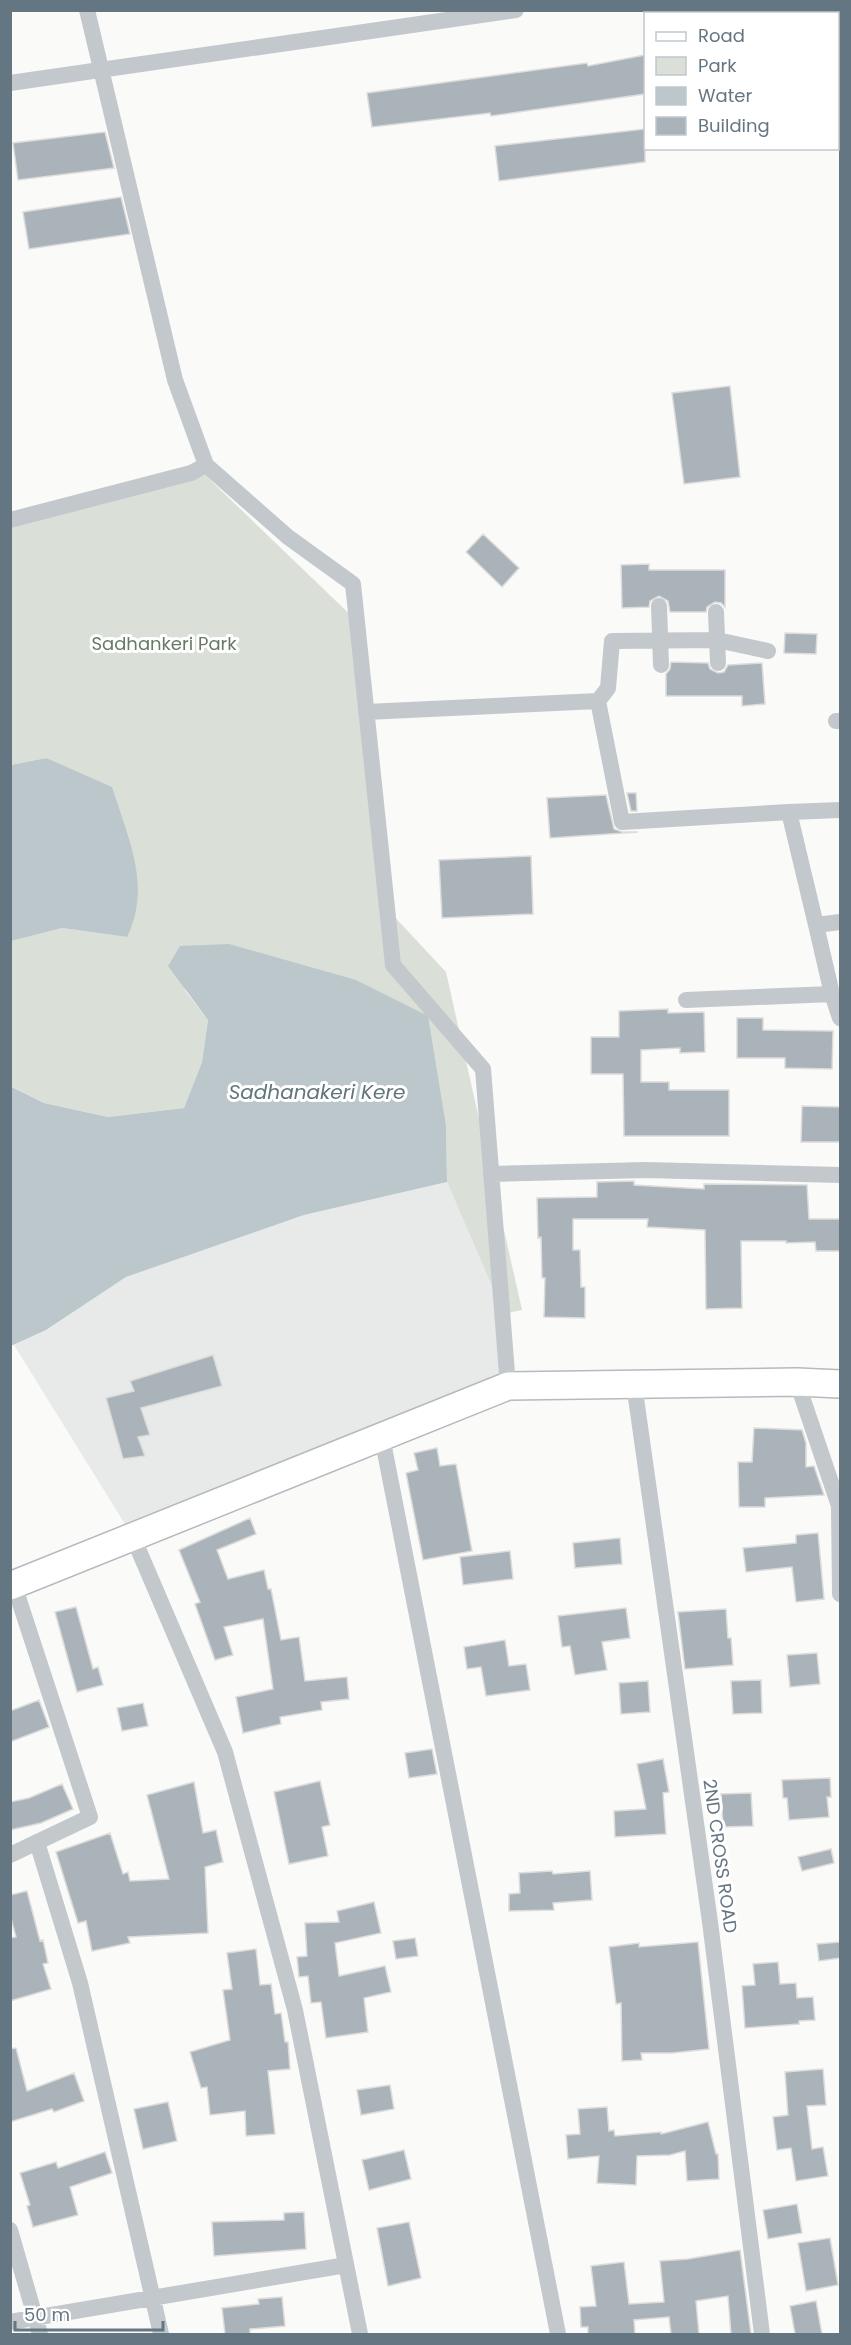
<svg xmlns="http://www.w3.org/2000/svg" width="851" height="2345" font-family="Poppins,sans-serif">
  <rect width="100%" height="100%" fill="#fafaf8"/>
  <path fill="#e8e9e9" d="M447,1182L504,1314L508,1386L133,1537L14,1345L46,1330L126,1277L304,1215Z"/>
  <path fill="#dadfd7" d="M205,475L362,626L389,911L446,972L522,1310L504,1314L447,1182L446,1126L184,989L208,1020L202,1062L184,1108L108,1117L44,1103L11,1086L10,941L62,928L127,937L46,758L11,765V526Z"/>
  <path fill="#bbc7cb" d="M46,758L112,787C128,838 152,886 127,937L62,928L11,941V765Z
    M229,944L356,980L428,1016L446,1126L447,1182L304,1215L126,1277L46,1330L11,1346L10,1086L44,1103L108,1117L184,1108L202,1062L208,1020L168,966L180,946Z"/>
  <path fill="#aab3b9" stroke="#dcdcda" stroke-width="1.5" d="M645,55V94L491,116L490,113L372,127L367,93L587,63L588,66Z
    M645,129V162L499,181L495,146Z
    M105,132L114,168L18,180L13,143Z
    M121,197L130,234L29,249L23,212Z
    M730,386L740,477L684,484L672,393Z
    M483,534L519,568L502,587L466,552Z
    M649,564V570H725V607L721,603L715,602L707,607L706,612H670L668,601L659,596L650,601L649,607L622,608L621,565Z
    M785,633L817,634L816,654L784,653Z
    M671,662L708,663L710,669L718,673L724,672L728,665L762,663L765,704L742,706V696H666V674L670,669Z
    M627,793H636L637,811H631Z
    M606,795L614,829L622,832H638L550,838L547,798Z
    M531,856L533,914L442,918L439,860Z
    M668,1009V1013L704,1012L705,1052L680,1053V1048L641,1050V1082H669V1090H729V1136H624L623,1074H591V1037H619V1011Z
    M737,1018H763V1030L833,1031L832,1069L785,1068V1058H737Z
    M802,1106L840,1107V1142H801Z
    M634,1181V1185L704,1189V1184L807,1185L809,1219H840V1251H816L815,1242L786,1243V1241H741L742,1308L706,1309L705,1230L647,1227L648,1219H573V1250H580L581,1287H585V1318L544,1317L545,1278H542L541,1237L538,1238L537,1198L597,1197V1182Z
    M213,1355L222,1386L141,1408L150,1435L138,1437L145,1456L123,1459L106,1398L134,1391L130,1381Z
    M754,1428L802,1430L806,1443V1467L814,1466L824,1495L765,1498V1507H739L738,1462H752Z
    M437,1448L440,1466L456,1464L472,1551L423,1560L406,1473L418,1470L414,1453Z
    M250,1518L256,1534L217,1550L228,1579L264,1570L268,1589H271L281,1640L299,1637L305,1681L347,1677L349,1699L321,1702L322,1710L280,1717L281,1724L243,1733L236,1697L273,1689L263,1619L224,1627L233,1655L215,1660L195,1604L200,1602L179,1550Z
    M818,1533L824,1599L796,1602L792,1567L746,1572L743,1548L796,1543V1535Z
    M620,1538L622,1564L575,1568L573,1543Z
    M510,1551L513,1579L463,1585L460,1557Z
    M76,1607L93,1669L98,1667L103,1685L77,1692L55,1612Z
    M626,1608L630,1638L602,1642L607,1670L575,1675L570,1646L562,1647L558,1616Z
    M726,1609L728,1638H731L733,1665L685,1669L678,1612Z
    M505,1640L509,1666L526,1664L530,1690L486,1696L481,1667L467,1669L464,1647Z
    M817,1653L820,1684L790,1687L787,1655Z
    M761,1680L762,1713L733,1714L731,1681Z
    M648,1681L650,1712L621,1714L619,1683Z
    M39,1700L49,1727L10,1742V1711Z
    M143,1703L148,1726L122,1731L117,1708Z
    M432,1749L437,1774L409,1778L405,1753Z
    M663,1759L669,1792L663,1793L666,1834L615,1837L614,1811L646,1809L637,1764Z
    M830,1778L831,1797H827L829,1817L789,1820L787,1798H783L782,1780Z
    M320,1781L330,1825L322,1827L328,1856L289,1864L274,1792Z
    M194,1782L203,1833L216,1830L223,1862L205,1867L208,1933L128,1937L130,1943L92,1951L86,1921L78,1923L56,1852L110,1833L123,1874L128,1872L130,1881L169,1879L147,1795Z
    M62,1784L73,1809L41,1823L10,1830V1802L29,1798Z
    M751,1793L753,1826L723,1827L721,1794Z
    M831,1849L834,1863L802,1871L798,1857Z
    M552,1871L553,1874L590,1871L592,1900L553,1903L554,1910L509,1911V1894L520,1893L519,1873Z
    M27,1891L40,1941L43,1940L48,1963L43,1964L51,1989L10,2001V1938L16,1937L10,1915V1895Z
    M374,1902L381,1933L335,1943L339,1976L385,1966L391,1992L364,1998L368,2032L326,2038L321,2002L311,2003L308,1976L299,1977L297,1957L307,1956L305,1923L339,1922L337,1911Z
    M415,1938L418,1956L396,1959L393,1941Z
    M698,1942L709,2049L672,2053H641L642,2060L622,2061L621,2003L616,2004L609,1947L639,1943V1947Z
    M840,1942V1958L819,1961L817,1944Z
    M256,1949L260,1985L271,1984L275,2014L281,2013L285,2042H288L290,2069L268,2071L275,2134L246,2136L245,2111L210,2115L207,2087L201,2088L190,2052L230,2040L223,1990L232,1989L227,1953Z
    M778,1962L780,1984L796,1983L797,1998L813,1997L815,2020L799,2021V2024L745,2028L742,1986L755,1985L753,1964Z
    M16,2048L27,2091L74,2073L84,2101L54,2112L52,2109L10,2122V2049Z
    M823,2069L826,2105L807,2106L812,2149L823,2147L828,2176L796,2181L791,2148L777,2150L773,2117L788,2115L785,2072Z
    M390,2085L394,2109L361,2115L357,2090Z
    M168,2102L177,2141L143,2149L134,2109Z
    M607,2107L609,2131L614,2130L615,2136L661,2132V2134L708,2122L716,2154H718L719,2179L687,2181L685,2151L670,2155L637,2156L636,2185L597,2183L599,2156L568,2159L566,2135L580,2134L578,2109Z
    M404,2150L411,2179L369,2190L362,2160Z
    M105,2152L112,2173L70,2187L78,2215L33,2227L27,2206L30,2205L20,2173L56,2162L58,2168Z
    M797,2204L802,2233L768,2239L763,2210Z
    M304,2212L306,2249L214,2256L212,2222L284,2220V2213Z
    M409,2222L421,2278L388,2286L377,2228Z
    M830,2238L838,2285L806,2291L798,2243Z
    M740,2250L751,2334H731L728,2296L696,2301L699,2334H671L669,2317L634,2320L635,2334H588V2327H581L580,2307L596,2306L591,2266L624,2262L629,2304L664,2302L660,2261L688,2259Z
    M282,2297L285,2326L250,2329V2334H225L222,2308L259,2304L258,2299Z
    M816,2301L822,2334H795L790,2306Z"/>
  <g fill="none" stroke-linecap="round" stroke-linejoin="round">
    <defs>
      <path id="primary" d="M10,1586L508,1386L797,1382L840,1384"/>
    </defs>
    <use href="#primary" stroke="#b5babe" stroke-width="30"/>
    <path stroke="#c3c8cc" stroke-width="16" d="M87,10L175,380L206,465L288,537L353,584L393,965L483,1069L508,1386
      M10,83L516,10
      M10,520L191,473L206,465
      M659,606L661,665
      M716,612L718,663
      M768,651L717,640L612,641L608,688L598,701L622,822L789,812
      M366,712L598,701
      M836,721H840
      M840,922L816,925L832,994L840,1018
      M816,925L789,812L840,810
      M686,1000L832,994
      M491,1174L645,1170L840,1175
      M797,1382L839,1506L840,1594
      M634,1384L710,1922L762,2334
      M382,1437L558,2334
      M133,1537L225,1752L295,2010L360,2334
      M10,1584L14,1585L90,1817L10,1855
      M37,1842L80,1983L161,2334
      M10,2230L40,2334
      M10,2322L346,2265"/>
    <use href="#primary" stroke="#fff" stroke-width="27"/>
  </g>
  <g text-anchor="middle" stroke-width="6" stroke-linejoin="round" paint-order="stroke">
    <g font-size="18" fill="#687a64" stroke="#fff">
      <text x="164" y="650">Sadhankeri Park</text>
    </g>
    <g font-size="18" fill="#657683" stroke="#fff">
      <text transform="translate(720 1856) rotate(82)" y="6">2ND CROSS ROAD</text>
    </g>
    <g font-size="20" font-style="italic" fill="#60757c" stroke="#fff">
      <text x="317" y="1099">Sadhanakeri Kere</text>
    </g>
  </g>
  <rect width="851" height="2345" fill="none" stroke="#657683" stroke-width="24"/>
  <rect x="644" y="12" width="195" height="138" fill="#ffffff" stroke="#c1c8cd" stroke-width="1.5"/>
  <rect x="656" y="32" width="30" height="9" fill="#ffffff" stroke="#c1c8cd" stroke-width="1.5"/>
  <text x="698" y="42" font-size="18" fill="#657683">Road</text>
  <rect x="656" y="57" width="30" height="18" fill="#dadfd7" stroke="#c1c8cd" stroke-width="1.5"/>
  <text x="698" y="72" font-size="18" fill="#657683">Park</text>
  <rect x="656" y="87" width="30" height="18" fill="#bbc7cb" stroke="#c1c8cd" stroke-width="1.5"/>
  <text x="698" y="102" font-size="18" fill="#657683">Water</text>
  <rect x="656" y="117" width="30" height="18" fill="#aab3b9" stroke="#c1c8cd" stroke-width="1.5"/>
  <text x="698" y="132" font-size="18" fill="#657683">Building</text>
  <path d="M15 2321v9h148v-9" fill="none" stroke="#657683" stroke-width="3"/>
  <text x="24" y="2321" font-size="18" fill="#657683" stroke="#ffffff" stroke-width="4.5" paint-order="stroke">50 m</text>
</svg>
